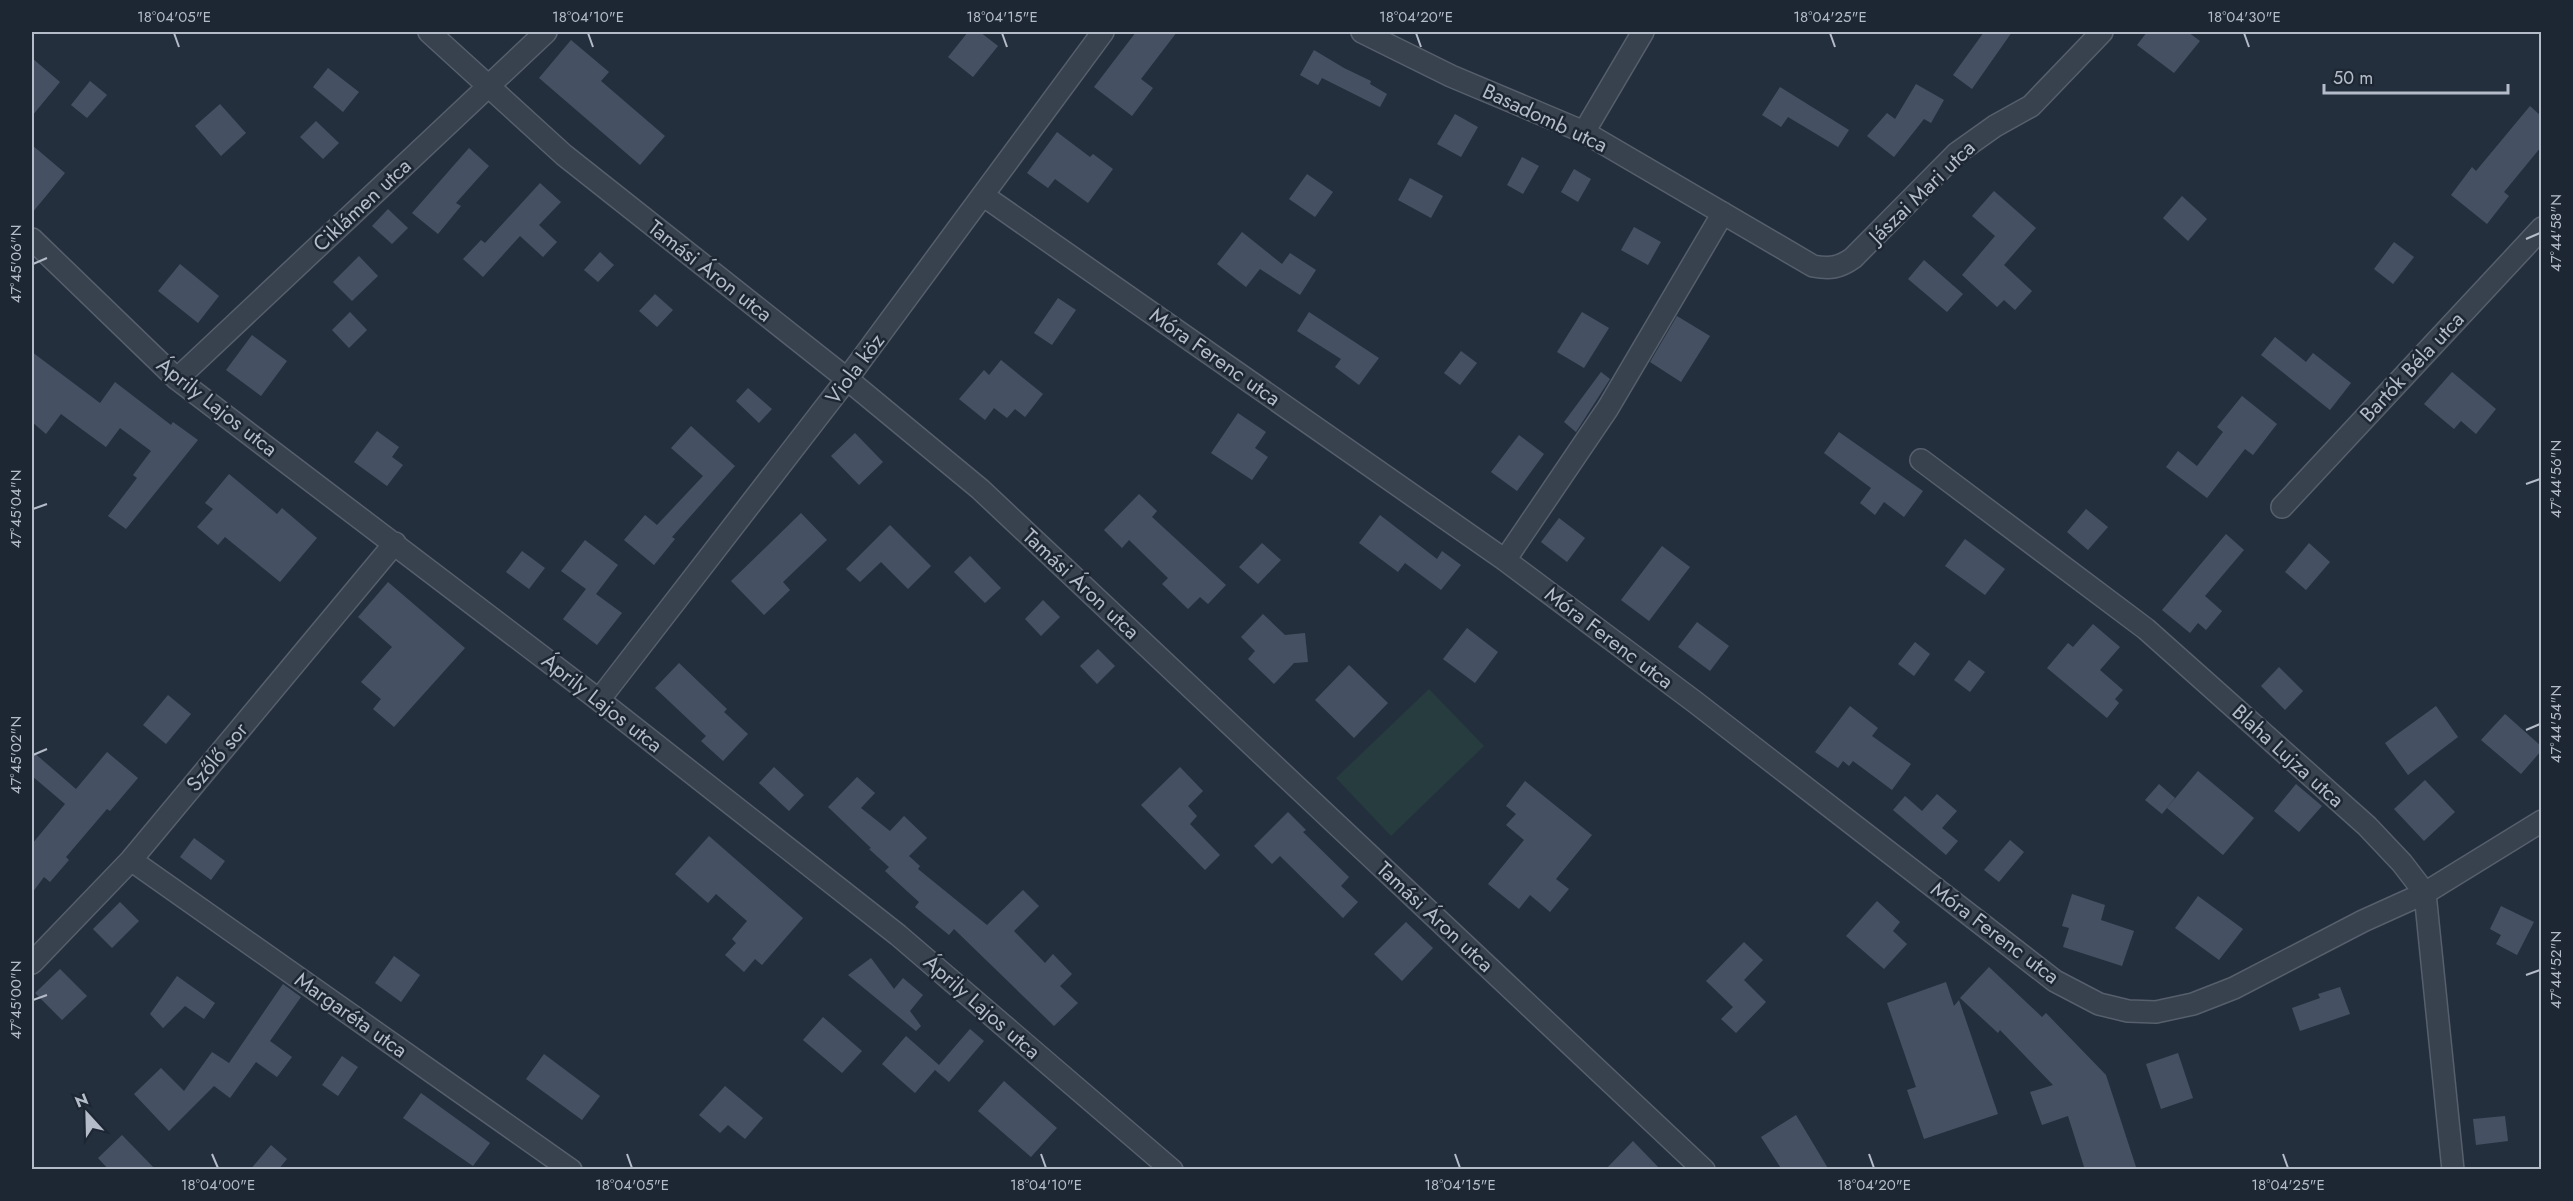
<svg xmlns="http://www.w3.org/2000/svg" width="2573" height="1201" font-family="Jost,sans-serif">
  <rect width="100%" height="100%" fill="#242f3e"/>
  <path fill="#263c3f" d="M1429,689L1484,746L1391,836L1336,778Z"/>
  <path fill="#455162" d="M968,32H980L998,46L973,77L948,57Z
    M1136,32H1177L1141,79L1153,88L1132,116L1094,87Z
    M1984,32H2012L1972,89L1953,75Z
    M2147,32H2188L2200,41L2174,73L2137,45Z
    M571,40L609,72L601,81L665,136L640,165L539,78Z
    M1314,50L1344,68L1371,81L1370,84L1387,94L1380,107L1322,78L1318,85L1300,75Z
    M32,58L60,82L32,116Z
    M328,68L359,92L343,112L313,87Z
    M90,81L107,95L87,118L71,105Z
    M1916,84L1944,100L1931,123L1924,119L1894,157L1867,136L1887,113L1895,119Z
    M1780,87L1849,130L1838,147L1788,117L1781,127L1762,115Z
    M220,104L246,133L221,156L195,126Z
    M2530,106L2541,116V147L2504,192L2509,196L2487,224L2451,195L2472,167L2476,171Z
    M1455,114L1478,127L1461,157L1437,144Z
    M316,121L339,143L323,159L300,137Z
    M1057,132L1090,157L1093,154L1113,169L1088,203L1055,179L1048,188L1027,173Z
    M32,145L65,173L32,213Z
    M469,148L489,166L456,203L461,206L438,234L412,213Z
    M1522,157L1539,166L1523,194L1507,185Z
    M1574,169L1591,179L1578,202L1561,192Z
    M1307,174L1333,192L1315,217L1289,199Z
    M1410,178L1443,196L1431,218L1398,200Z
    M540,183L561,202L539,225L557,242L543,257L520,236L483,277L463,259L481,240L485,243Z
    M1994,191L2036,228L2004,265L2032,291L2015,310L2004,300L1997,307L1962,275L1995,236L1972,216Z
    M2182,196L2207,219L2188,241L2163,218Z
    M388,209L408,228L392,244L372,226Z
    M1634,227L1661,242L1648,265L1621,250Z
    M1242,232L1282,264L1290,253L1316,270L1300,295L1260,269L1246,287L1217,264Z
    M2394,242L2414,257L2393,284L2374,269Z
    M600,252L614,265L598,282L584,270Z
    M359,256L378,276L352,301L333,282Z
    M1924,260L1963,294L1947,312L1908,279Z
    M180,264L219,296L198,323L158,291Z
    M655,294L673,310L657,327L639,311Z
    M1058,298L1076,310L1052,345L1034,333Z
    M350,312L367,330L349,348L332,330Z
    M1309,312L1379,358L1359,385L1335,367L1341,359L1297,331Z
    M1582,312L1609,328L1584,368L1557,352Z
    M1677,316L1710,336L1681,382L1650,362Z
    M252,335L287,361L261,396L226,370Z
    M2275,337L2306,362L2313,353L2351,383L2330,410L2261,355Z
    M1461,351L1477,363L1460,385L1444,373Z
    M32,352L100,403L115,382L171,425L173,422L198,440L126,529L108,516L137,478L133,475L151,451L120,428L106,447L61,414L46,434L32,422Z
    M1001,360L1043,394L1025,417L1015,409L1007,418L994,408L985,420L959,399L984,370L989,375Z
    M1601,372L1610,379L1576,432L1564,422Z
    M2452,372L2496,409L2476,434L2461,421L2454,429L2424,404Z
    M748,388L772,409L759,423L736,401Z
    M2242,396L2277,424L2253,455L2245,449L2207,498L2166,467L2178,451L2197,466L2223,432L2217,427Z
    M1238,413L1266,432L1255,448L1268,457L1252,480L1211,453Z
    M691,426L735,466L672,537L675,539L654,565L624,540L645,515L657,525L703,476L671,448Z
    M377,431L399,447L392,457L403,465L387,486L354,462Z
    M1839,432L1923,491L1904,517L1884,502L1875,515L1860,503L1871,488L1824,453Z
    M855,433L883,462L859,485L831,456Z
    M1519,435L1544,454L1517,491L1491,472Z
    M229,474L277,514L282,508L317,538L280,582L225,537L218,545L197,527L213,509L205,503Z
    M1139,494L1157,511L1152,517L1226,585L1208,604L1200,597L1188,609L1162,584L1168,578L1129,540L1122,548L1104,530Z
    M2086,509L2108,527L2088,550L2067,532Z
    M801,513L827,540L783,582L790,590L764,615L731,581Z
    M1380,515L1437,559L1442,551L1461,565L1441,590L1405,563L1398,572L1359,543Z
    M1559,518L1585,538L1567,562L1541,542Z
    M890,525L931,566L908,589L881,562L860,582L846,569Z
    M2226,534L2244,550L2205,596L2222,611L2206,630L2198,623L2190,633L2162,610Z
    M1965,539L2005,569L1985,595L1945,566Z
    M585,540L618,565L596,594L622,613L597,645L563,619L586,589L561,571Z
    M1262,543L1281,560L1258,584L1239,567Z
    M2309,543L2330,562L2306,590L2285,572Z
    M1662,546L1690,567L1649,621L1621,600Z
    M522,551L545,568L529,589L506,572Z
    M970,556L1001,588L985,603L954,572Z
    M388,582L465,648L394,727L373,709L381,699L361,682L392,647L358,617Z
    M1043,600L1060,617L1041,636L1025,619Z
    M1263,614L1285,635L1305,633L1308,662L1294,663L1274,684L1248,659L1255,651L1241,637Z
    M1697,622L1729,646L1710,671L1678,647Z
    M2093,624L2120,647L2100,670L2123,690L2115,699L2119,703L2107,718L2047,668L2068,643L2073,647Z
    M1467,628L1498,652L1475,683L1443,659Z
    M1915,642L1930,654L1914,676L1898,664Z
    M1098,649L1115,666L1097,684L1080,666Z
    M1969,660L1985,672L1970,692L1954,680Z
    M679,663L727,709L724,712L748,734L723,761L701,741L706,736L655,688Z
    M1349,665L1388,703L1354,738L1315,700Z
    M2279,667L2303,691L2285,710L2261,686Z
    M168,695L191,714L166,744L143,725Z
    M1850,706L1878,728L1872,736L1911,764L1892,790L1853,761L1849,766L1843,761L1838,768L1815,752Z
    M2436,706L2458,737L2408,775L2385,743Z
    M2505,714L2541,746V751L2521,774L2481,740Z
    M32,751L76,789L107,752L138,778L110,811L107,809L66,857L69,860L50,882L44,877L32,893V844L65,804L32,776Z
    M774,767L804,795L789,811L759,783Z
    M1180,767L1203,791L1188,806L1197,816L1190,824L1220,855L1205,870L1141,805Z
    M2198,771L2254,818L2223,855L2167,808Z
    M857,777L875,793L861,808L890,831L904,816L927,838L909,856L920,866L918,869L987,925L1023,890L1039,906L1014,931L1045,963L1053,954L1072,974L1060,986L1078,1003L1054,1026L954,929L949,935L915,907L919,902L885,871L889,867L869,849L871,848L828,807Z
    M2425,780L2455,812L2424,841L2394,809Z
    M1525,781L1592,835L1556,879L1569,889L1550,912L1530,895L1519,909L1488,884L1524,840L1506,825L1516,814L1506,806Z
    M2159,784L2175,798L2162,814L2145,800Z
    M2296,784L2322,806L2299,832L2274,811Z
    M1937,794L1957,811L1942,828L1958,841L1946,855L1893,810L1905,796L1922,811Z
    M1288,812L1306,830L1303,832L1349,877L1341,886L1358,902L1343,918L1280,856L1272,864L1254,846Z
    M709,836L803,918L762,965L755,959L744,972L725,955L736,943L732,939L747,921L716,894L708,903L675,874Z
    M194,838L225,861L211,880L180,857Z
    M2010,840L2024,852L1999,882L1984,870Z
    M2072,894L2105,905L2101,920L2134,931L2122,966L2063,947L2069,928L2062,926Z
    M2198,896L2243,929L2219,960L2175,928Z
    M1877,901L1900,922L1893,931L1907,944L1884,969L1846,936Z
    M120,902L139,921L112,948L93,929Z
    M2501,906L2534,922L2517,955L2496,944L2501,935L2490,929Z
    M1406,922L1433,948L1402,981L1374,954Z
    M1744,942L1763,960L1744,980L1766,1002L1736,1033L1721,1019L1733,1007L1706,981Z
    M394,956L420,975L401,1002L375,983Z
    M871,958L894,989L903,978L923,995L910,1011L921,1026L916,1031L848,975Z
    M1989,967L2042,1017L2046,1013L2106,1075L2137,1170H2085L2068,1116L2042,1125L2030,1092L2053,1085L2000,1030L1998,1033L1960,998Z
    M60,969L87,996L62,1020L35,993Z
    M177,976L215,1003L204,1019L185,1006L163,1028L150,1014Z
    M1946,982L1954,1006L1959,1000L1998,1114L1924,1139L1907,1090L1916,1087L1887,1003Z
    M283,984L301,997L270,1041L292,1057L277,1077L256,1062L230,1098L214,1086L169,1131L134,1094L161,1068L184,1091L212,1052L229,1063Z
    M2340,987L2350,1014L2300,1031L2292,1008L2320,998L2318,994Z
    M823,1017L862,1051L842,1073L803,1040Z
    M970,1029L984,1041L949,1082L935,1070L915,1093L882,1064L906,1036L939,1065Z
    M2178,1053L2193,1098L2161,1109L2146,1064Z
    M544,1054L600,1096L582,1120L526,1079Z
    M342,1056L358,1067L338,1096L322,1085Z
    M1004,1081L1057,1128L1031,1157L978,1111Z
    M725,1086L763,1118L745,1139L728,1125L720,1133L699,1115Z
    M421,1093L490,1143L473,1166L403,1118Z
    M1796,1115L1829,1170H1782L1761,1137Z
    M2505,1116L2508,1141L2476,1145L2473,1119Z
    M122,1135L156,1170H109L98,1158Z
    M1633,1141L1661,1170H1605Z
    M271,1145L287,1159L278,1170H250Z"/>
  <g fill="none" stroke-linecap="round" stroke-linejoin="round">
    <defs>
      <path id="street" d="M429,32L564,155L847,379L980,489L1704,1170
        M1362,32L1451,76L1584,132L1813,266C1830,269 1839,268 1853,258L1957,153L1995,126L2031,106L2102,32
        M1584,132L1643,32
        M984,196L1505,560L1695,702L2055,981L2099,1004L2128,1011L2156,1012L2193,1004L2234,988L2363,921L2425,893L2542,821
        M32,239L177,379L599,700L898,935L1172,1170
        M177,379L546,32
        M1921,460L2146,629L2367,826L2402,863L2425,893L2453,1170
        M2282,507L2542,228
        M1505,560L1608,408L1723,213
        M599,700L847,379L1103,32
        M131,860L571,1170
        M32,963L131,860L395,543"/>
    </defs>
    <use href="#street" stroke="#565f6c" stroke-width="24"/>
    <use href="#street" stroke="#38414e" stroke-width="21"/>
  </g>
  <path fill="none" stroke="#b4bcc9" stroke-width="2" d="M174,33L179,47M588,33L593,47M1002,33L1007,47M1416,33L1421,47M1830,33L1835,47M2244,33L2249,47M2526,239L2540,233M33,264L47,258M2526,484L2540,479M33,509L47,504M2526,730L2540,724M33,755L47,749M2526,975L2540,970M33,1000L47,995M212,1154L218,1168M627,1154L632,1168M1041,1154L1046,1168M1455,1154L1460,1168M1869,1154L1874,1168M2283,1154L2288,1168"/>
  <g text-anchor="middle" stroke-width="5" stroke-linejoin="round" paint-order="stroke">
    <g font-size="21" fill="#b4bcc9" stroke="#1d2633">
      <text transform="translate(1545 118) rotate(25)" y="7">Basadomb utca</text>
      <text transform="translate(1922 192) rotate(-44)" y="7">Jászai Mari utca</text>
      <text transform="translate(362 205) rotate(-43)" y="7">Ciklámen utca</text>
      <text transform="translate(710 271) rotate(38)" y="7">Tamási Áron utca</text>
      <text transform="translate(1215 357) rotate(35)" y="7">Móra Ferenc utca</text>
      <text transform="translate(2412 367) rotate(-47)" y="7">Bartók Béla utca</text>
      <text transform="translate(855 369) rotate(-53)" y="7">Viola köz</text>
      <text transform="translate(217 407) rotate(38)" y="7">Áprily Lajos utca</text>
      <text transform="translate(1081 584) rotate(43)" y="7">Tamási Áron utca</text>
      <text transform="translate(1609 638) rotate(37)" y="7">Móra Ferenc utca</text>
      <text transform="translate(602 703) rotate(38)" y="7">Áprily Lajos utca</text>
      <text transform="translate(2288 756) rotate(42)" y="7">Blaha Lujza utca</text>
      <text transform="translate(217 757) rotate(-50)" y="7">Szőlő sor</text>
      <text transform="translate(1435 917) rotate(43)" y="7">Tamási Áron utca</text>
      <text transform="translate(1995 933) rotate(37)" y="7">Móra Ferenc utca</text>
      <text transform="translate(982 1007) rotate(41)" y="7">Áprily Lajos utca</text>
      <text transform="translate(351 1015) rotate(35)" y="7">Margaréta utca</text>
    </g>
  </g>
  <rect width="2573" height="1201" fill="none" stroke="#1d2633" stroke-width="66"/>
  <g transform="translate(87 1114) rotate(338)" stroke="#1d2633" stroke-width="4.5" paint-order="stroke">
  <path d="M0-4.5L10 22L0 15L-10 22Z" fill="#b4bcc9"/>
  <text y="-9" font-size="16" font-weight="bold" text-anchor="middle" fill="#b4bcc9">N</text>
  </g>
  <path d="M2324 84v9h184v-9" fill="none" stroke="#b4bcc9" stroke-width="3"/>
  <text x="2333" y="84" font-size="18" fill="#b4bcc9" stroke="#1d2633" stroke-width="4.5" paint-order="stroke">50 m</text>
  <rect x="33" y="33" width="2507" height="1135" fill="none" stroke="#b4bcc9" stroke-width="2"/>
  <g font-size="15" text-anchor="middle" fill="#b4bcc9">
    <text x="174" y="22">18°04'05"E</text>
    <text x="588" y="22">18°04'10"E</text>
    <text x="1002" y="22">18°04'15"E</text>
    <text x="1416" y="22">18°04'20"E</text>
    <text x="1830" y="22">18°04'25"E</text>
    <text x="2244" y="22">18°04'30"E</text>
    <text transform="translate(2556 233) rotate(-90)" y="5">47°44'58"N</text>
    <text transform="translate(16 264) rotate(-90)" y="5">47°45'06"N</text>
    <text transform="translate(2556 479) rotate(-90)" y="5">47°44'56"N</text>
    <text transform="translate(16 509) rotate(-90)" y="5">47°45'04"N</text>
    <text transform="translate(2556 724) rotate(-90)" y="5">47°44'54"N</text>
    <text transform="translate(16 755) rotate(-90)" y="5">47°45'02"N</text>
    <text transform="translate(2556 970) rotate(-90)" y="5">47°44'52"N</text>
    <text transform="translate(16 1000) rotate(-90)" y="5">47°45'00"N</text>
    <text x="218" y="1190">18°04'00"E</text>
    <text x="632" y="1190">18°04'05"E</text>
    <text x="1046" y="1190">18°04'10"E</text>
    <text x="1460" y="1190">18°04'15"E</text>
    <text x="1874" y="1190">18°04'20"E</text>
    <text x="2288" y="1190">18°04'25"E</text>
  </g>
</svg>
